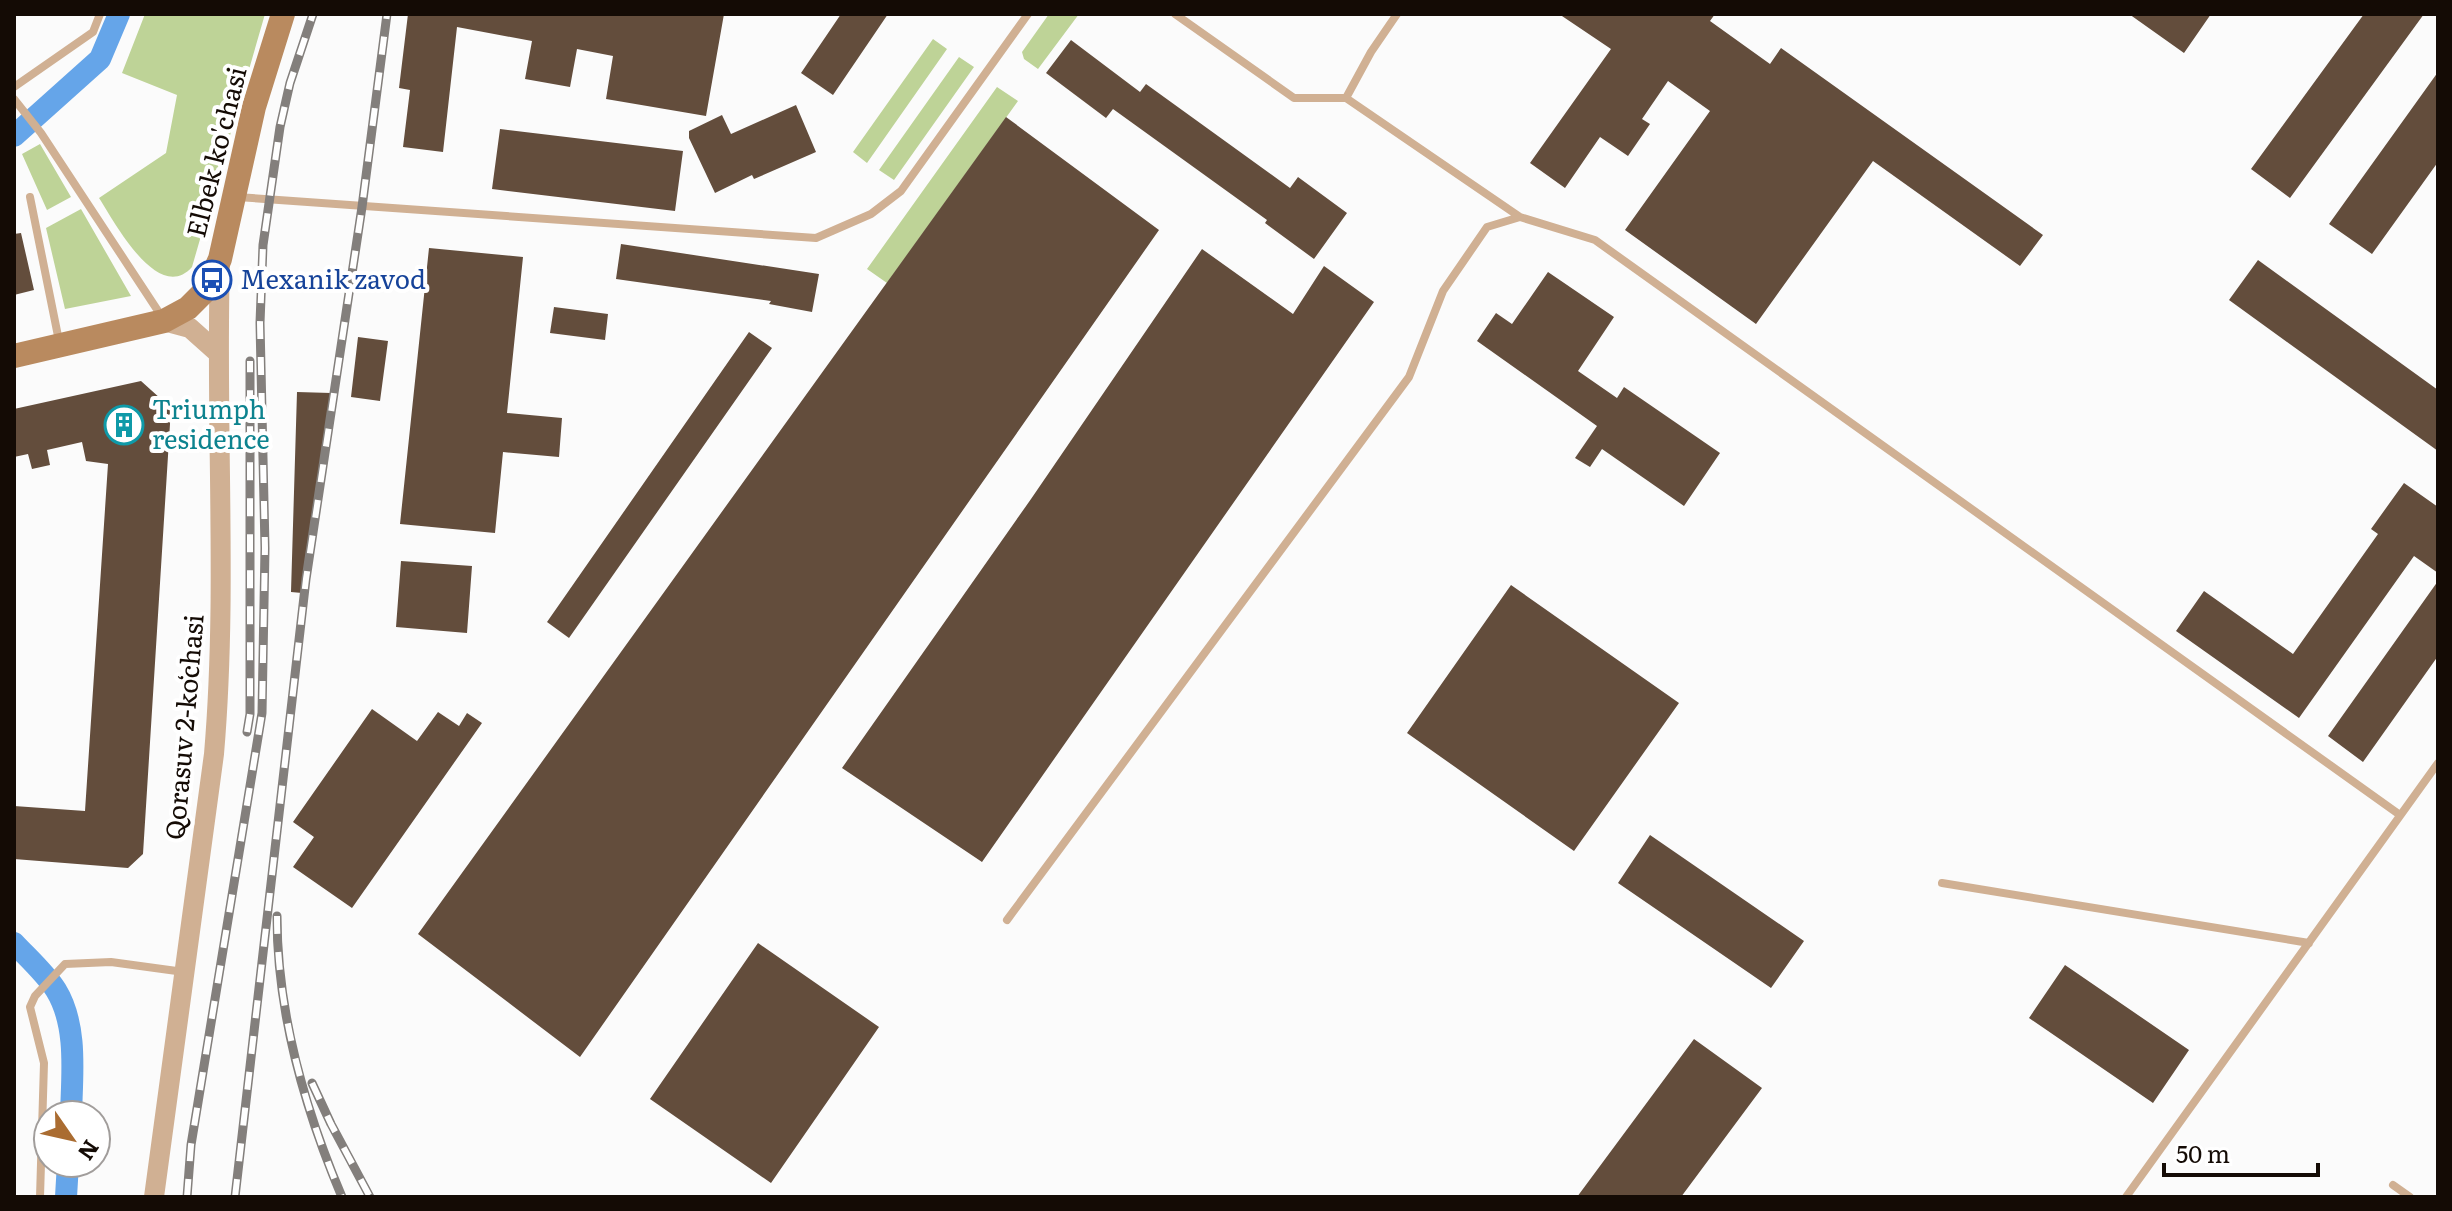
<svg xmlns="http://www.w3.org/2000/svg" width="2452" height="1211" font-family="Literata,serif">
  <rect width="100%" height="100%" fill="#fbfbfb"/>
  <path fill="#bed397" d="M145,14H265L192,267C158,305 114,221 99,198L166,153L177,95L122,73Z
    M1049,14H1079L1038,69L1024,59L1022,52Z
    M933,39L947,49L867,163L853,152Z
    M959,57L974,67L894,180L879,170Z
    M997,87L1018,101L887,283L867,269Z
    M40,144L71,197L47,210L22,154Z
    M81,209L131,296L65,309L46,228Z"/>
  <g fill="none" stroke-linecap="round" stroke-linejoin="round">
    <path stroke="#65a5e9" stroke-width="22" d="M14,136L100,59L119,14
      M14,943C28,958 45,973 56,990C78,1026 72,1075 71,1115
      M66,1197L68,1163"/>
  </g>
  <path fill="#634d3c" d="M408,14H724L706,116L606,99L613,56L577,49L570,87L525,79L532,41L457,27L443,152L403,147L410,90L399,88Z
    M841,14H888L833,95L801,73Z
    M1559,14H1715L1710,21L1770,64L1781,48L2043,235L2020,266L1873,161L1756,324L1625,230L1710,111L1668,81L1642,119L1650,124L1628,156L1600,137L1565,188L1530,163L1611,49Z
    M2129,14H2211L2184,53Z
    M2364,14H2424L2290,198L2251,169Z
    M1071,40L1140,92L1146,84L1290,188L1298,177L1347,213L1314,259L1265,223L1267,220L1113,109L1106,118L1046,73Z
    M2438,72V162L2372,254L2329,224Z
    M796,105L816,152L754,179L752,175L715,193L689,138V131L722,115L731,134Z
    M1006,117L1159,230L580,1057L418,934Z
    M500,129L683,151L675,211L492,189Z
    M21,233L34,290L14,295V234Z
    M621,244L819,274L812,312L769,304L771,301L616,279Z
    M429,248L523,257L507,413L562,418L559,457L503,452L495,533L400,524Z
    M1202,249L1293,314L1324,266L1374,302L982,862L842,768L1031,499Z
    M2258,260L2438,390V451L2229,300Z
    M1548,272L1614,317L1578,371L1617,398L1624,387L1720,453L1684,506L1602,449L1590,467L1575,458L1597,426L1477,341L1496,313L1512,324Z
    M554,307L608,314L605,340L550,333Z
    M749,332L772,348L569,638L547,622Z
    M358,337L388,341L380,401L351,397Z
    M141,381L171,408L143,854L128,868L14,859V806L85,811L108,464L86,461L82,442L47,450L50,465L32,469L28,454L14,457V409Z
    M297,392L331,393L302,593L291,592Z
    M2404,483L2438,507V573L2414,556L2299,718L2176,631L2204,591L2293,654L2378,534L2371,529Z
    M401,561L472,566L467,633L396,627Z
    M2438,581V656L2363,762L2328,736Z
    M1511,585L1679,703L1574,851L1407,733Z
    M372,709L417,741L438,712L459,726L467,713L482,723L352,908L293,867L314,837L293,822Z
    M1650,835L1804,941L1771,988L1618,883Z
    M758,943L879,1027L771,1183L650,1099Z
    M2065,965L2189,1050L2153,1103L2029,1018Z
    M1694,1039L1762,1088L1681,1197H1577Z"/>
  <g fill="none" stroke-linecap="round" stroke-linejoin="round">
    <path stroke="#d0b093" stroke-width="8" d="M1175,14L1294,98H1346
      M1397,14L1371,52L1346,98L1520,217
      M14,87L93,32L100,14
      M14,99L41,133L162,317
      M30,197L59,341
      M237,197L816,238L871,214L901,191L1028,14
      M1942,883L2309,943
      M1007,920L1409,377L1443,291L1487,227L1520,217L1595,240L2400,815
      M2393,1185L2410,1197
      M40,1197L44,1063L30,1007L35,996L65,964L111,962L184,972
      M2126,1197L2438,763"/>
    <path stroke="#d0b093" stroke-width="20" d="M164,321L190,328L218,353
      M154,1197L214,754C228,590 215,426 220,261"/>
    <path stroke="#b98a5f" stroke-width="24" d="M14,356L164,321L188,308L206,290L220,259L254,107L283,14"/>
    <defs>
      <path id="rail" d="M247,732L250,714V361
        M277,916C277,1011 305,1110 342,1197
        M312,1083L331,1124L370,1197
        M187,1197L191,1145L262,713L265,548L260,323L263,245L280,127L290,83L313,14
        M235,1197L306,579L362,207L387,14"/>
    </defs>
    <use href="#rail" stroke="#837f7c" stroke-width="9"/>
    <use href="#rail" stroke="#fff" stroke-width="6" stroke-dasharray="18" stroke-linecap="butt"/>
  </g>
  <defs>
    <symbol id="bus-ring" viewBox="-11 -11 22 22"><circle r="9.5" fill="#fff" stroke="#1a4fb4" stroke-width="1.5"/><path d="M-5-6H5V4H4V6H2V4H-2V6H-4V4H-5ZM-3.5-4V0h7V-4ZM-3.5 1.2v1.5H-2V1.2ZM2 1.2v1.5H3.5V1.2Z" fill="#1a4fb4"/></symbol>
    <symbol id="building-ring" viewBox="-11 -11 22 22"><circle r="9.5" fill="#fff" stroke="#0f9aa8" stroke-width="1.5"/><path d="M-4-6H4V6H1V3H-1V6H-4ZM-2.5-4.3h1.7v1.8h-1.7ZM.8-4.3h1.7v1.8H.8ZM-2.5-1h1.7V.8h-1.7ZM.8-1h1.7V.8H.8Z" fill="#0f9aa8"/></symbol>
  </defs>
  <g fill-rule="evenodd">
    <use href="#bus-ring" x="190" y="258" width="44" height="44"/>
    <use href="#building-ring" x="102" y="403" width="44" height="44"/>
  </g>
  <g text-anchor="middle" stroke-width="8" stroke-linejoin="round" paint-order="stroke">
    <g font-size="26" fill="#140b05" stroke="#fff">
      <text transform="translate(217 152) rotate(-76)" y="9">Elbek ko'chasi</text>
      <text transform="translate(185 727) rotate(-85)" y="9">Qorasuv 2-koʻchasi</text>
    </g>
    <g font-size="26" fill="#164399" stroke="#fff" text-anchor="start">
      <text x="240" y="289">Mexanik zavod</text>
    </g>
    <g font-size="26" fill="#0d838f" stroke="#fff" text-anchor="start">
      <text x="152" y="419">Triumph<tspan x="152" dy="30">residence</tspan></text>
    </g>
  </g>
  <rect width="2452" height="1211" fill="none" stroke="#140b05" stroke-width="32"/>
  <g transform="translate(72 1139) rotate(124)"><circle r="38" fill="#ffffff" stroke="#a19d9b" stroke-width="2"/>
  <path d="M0-6L14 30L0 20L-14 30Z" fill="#aa6c31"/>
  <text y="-12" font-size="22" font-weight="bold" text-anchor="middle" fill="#140b05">N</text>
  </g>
  <path d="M2164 1163v12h154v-12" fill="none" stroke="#140b05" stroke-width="4"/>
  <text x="2176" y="1163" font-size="24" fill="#140b05" stroke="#ffffff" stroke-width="6" paint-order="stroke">50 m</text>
</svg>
